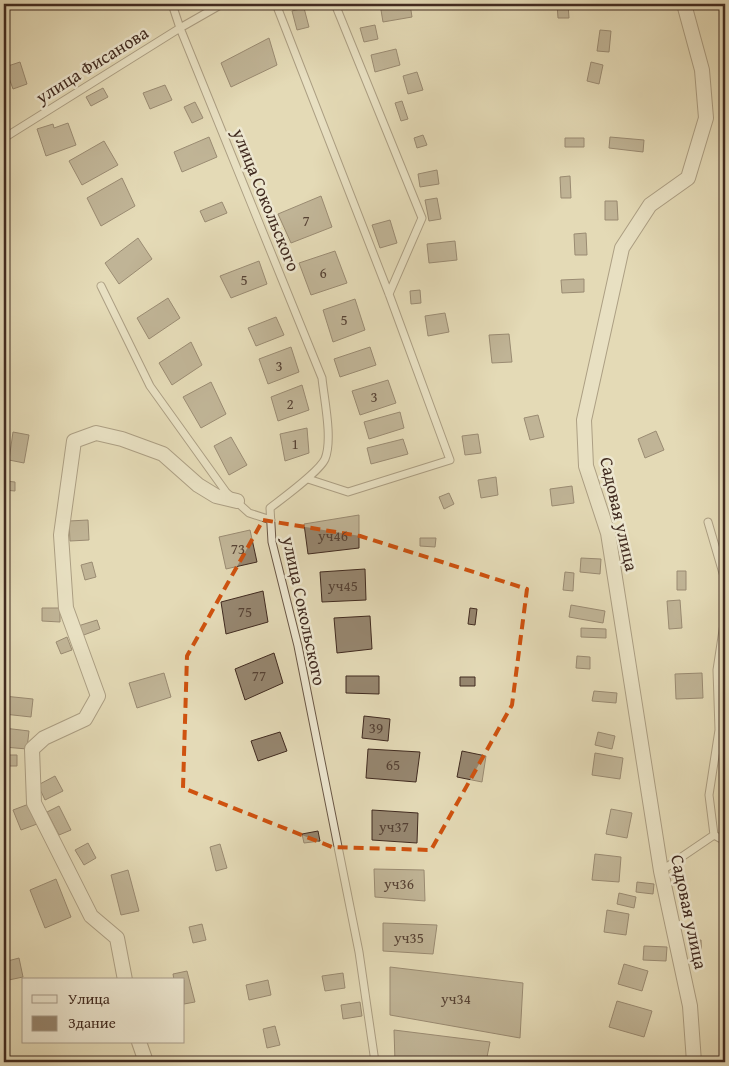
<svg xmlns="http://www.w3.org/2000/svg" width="729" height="1066" font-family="'Gentium Book Plus',serif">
  <rect width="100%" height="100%" fill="#e4dab7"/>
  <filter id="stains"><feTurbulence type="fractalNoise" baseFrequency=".004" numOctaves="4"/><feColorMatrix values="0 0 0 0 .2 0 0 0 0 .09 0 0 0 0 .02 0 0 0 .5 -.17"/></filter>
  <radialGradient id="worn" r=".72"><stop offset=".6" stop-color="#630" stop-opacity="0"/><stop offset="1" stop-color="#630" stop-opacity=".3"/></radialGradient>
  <path fill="#96866f" stroke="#412b20" d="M380,4H410L412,17L383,22Z
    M557,4H568L569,18H558Z
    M304,8L309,27L297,30L292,11Z
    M375,25L378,39L364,42L360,28Z
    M600,30L611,31L609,52L597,51Z
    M269,38L277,65L231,87L221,63Z
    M396,49L400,65L375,72L371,55Z
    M20,62L27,84L13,89L5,67Z
    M591,62L603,65L599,84L587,81Z
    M417,72L423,90L408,94L403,76Z
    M165,85L172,100L150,109L143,93Z
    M103,88L108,97L91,106L86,97Z
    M402,101L408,119L401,121L395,103Z
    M195,102L203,118L192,123L184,107Z
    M68,123L76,145L46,156L37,129L53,124L54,128Z
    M423,135L427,145L417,148L414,138Z
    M209,137L217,157L182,172L174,152Z
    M610,137L644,140L643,152L609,148Z
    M565,138H584V147H565Z
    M104,141L118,165L82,185L69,161Z
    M4,152L9,166L4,167Z
    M437,170L439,184L420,187L418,174Z
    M570,176L571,198H561L560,177Z
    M122,178L135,206L101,226L87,198Z
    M321,196L332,227L291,243L278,214Z
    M437,198L441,219L429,221L425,200Z
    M605,201H617L618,220H605Z
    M222,202L227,213L205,222L200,211Z
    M390,220L397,243L380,248L372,225Z
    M586,233L587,255H575L574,234Z
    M138,238L152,259L119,284L105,263Z
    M455,241L457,260L429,263L427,244Z
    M335,251L347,283L311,295L299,263Z
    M259,261L267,284L231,298L220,276Z
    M584,279V292L562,293L561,280Z
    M420,290L421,303L411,304L410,291Z
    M168,298L180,318L149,339L137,318Z
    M355,299L365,330L333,342L323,310Z
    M445,313L449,332L428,336L425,316Z
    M276,317L284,335L256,346L248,328Z
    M509,334L512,362L492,363L489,335Z
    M191,342L202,365L172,385L159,363Z
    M291,347L299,372L268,384L259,359Z
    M370,347L376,365L340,377L334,359Z
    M388,380L396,403L360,415L352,391Z
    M211,382L226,414L201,428L183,397Z
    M302,385L309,410L278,421L271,397Z
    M400,412L404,428L369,439L364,422Z
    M538,415L544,437L530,440L524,418Z
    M307,428L309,453L285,461L280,434Z
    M656,431L664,450L645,458L638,439Z
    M13,432L29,435L24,463L9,460Z
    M478,434L481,453L465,455L462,436Z
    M231,437L247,465L229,475L214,446Z
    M403,439L408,454L371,464L367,448Z
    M496,477L498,495L481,498L478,480Z
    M5,481L15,482V491L4,490Z
    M572,486L574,503L552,506L550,489Z
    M449,493L454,504L444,509L439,497Z
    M359,515V548L308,554L304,524Z
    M88,520L89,540L70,541L69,521Z
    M250,530L257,562L226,569L219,537Z
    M420,538H436L435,547L420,546Z
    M581,558L601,559L600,574L580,572Z
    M92,562L96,577L85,580L81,565Z
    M365,569L366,600L322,602L320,572Z
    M677,571H686V590H677Z
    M565,572L574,573L573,591L563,590Z
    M263,591L268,622L226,634L221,602Z
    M680,600L682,628L669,629L667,601Z
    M571,605L605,611L603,623L569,617Z
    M42,608H60V622L42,621Z
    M470,608L477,609L475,625L468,624Z
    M370,616L372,649L337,653L334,618Z
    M97,620L100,629L81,636L78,626Z
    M581,628L606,629V638L581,637Z
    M67,637L72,650L61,654L56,642Z
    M274,653L283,683L245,700L235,669Z
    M577,656L590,657V669L576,668Z
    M164,673L171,697L137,708L129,683Z
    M702,673L703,698L676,699L675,674Z
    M346,676H379V694L346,693Z
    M460,677H475V686H460Z
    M594,691L617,693L616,703L592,701Z
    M4,696L33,699L31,717L4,714Z
    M364,716L390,719L388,741L362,738Z
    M4,728L29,731L27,749L4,747Z
    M280,732L287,751L258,761L251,741Z
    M598,732L615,736L612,749L595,745Z
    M368,749L420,752L416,782L366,778Z
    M462,751L486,756L482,782L457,777Z
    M595,753L623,758L620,779L592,775Z
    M4,755H17V766H4Z
    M55,776L63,791L45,800L38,785Z
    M29,804L37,824L21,830L13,810Z
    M59,806L71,830L59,835L47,812Z
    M611,809L632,813L627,838L606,834Z
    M372,810L418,813L417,843L372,840Z
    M318,831L320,841L304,843L302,834Z
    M88,843L96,858L84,865L75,850Z
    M220,844L227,868L216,871L210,847Z
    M595,854L621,857L619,882L592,880Z
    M374,869L424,870L425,901L375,897Z
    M128,870L139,911L121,915L111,875Z
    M56,879L71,917L45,928L30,890Z
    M637,882L654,884L653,894L636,892Z
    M619,893L636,897L634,908L617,904Z
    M607,910L629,914L626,935L604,932Z
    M383,923L437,925L433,954L383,951Z
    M202,924L206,940L193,943L189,927Z
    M701,940L702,964H692L691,941Z
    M644,946L667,947L666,961L643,960Z
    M19,958L23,977L4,981V962Z
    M624,964L648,971L642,991L618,984Z
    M390,967L523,983L520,1038L390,1015Z
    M187,971L195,1002L184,1004V980H174L173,974Z
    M343,973L345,988L325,991L322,976Z
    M268,980L271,995L249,1000L246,985Z
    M617,1001L652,1011L644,1037L609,1027Z
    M360,1002L362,1016L343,1019L341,1005Z
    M275,1026L280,1045L267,1048L263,1029Z
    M394,1030L490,1042L486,1062H395Z"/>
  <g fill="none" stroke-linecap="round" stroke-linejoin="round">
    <defs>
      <path id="lane" d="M172,4L180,28L322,378C324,399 333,439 325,459C319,472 283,498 270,508L272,542L298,646L359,952L375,1062
        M276,4L389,294L450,460L348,492L308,479
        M335,4L422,218L389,294
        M4,138L180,28L222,4
        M101,286L150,386L226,492L249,513L271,520
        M708,522L725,580
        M714,835L725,841
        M661,871L714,835L709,795L719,730L717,670L725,617"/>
      <path id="street" d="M684,4L702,70L706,118L688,178L650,205L622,248L584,420L586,466L608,533L661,871L690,1006L694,1062
        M125,980L117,938L91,916L34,803L32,749L44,738L85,719L98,696L66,608L61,535L74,441L96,433L122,439L163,454L198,485L216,496L237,501
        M139,1042L146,1062"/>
    </defs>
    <use href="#lane" stroke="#6a5746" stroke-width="9"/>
    <use href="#street" stroke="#6a5746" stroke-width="16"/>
    <use href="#lane" stroke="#ede7d0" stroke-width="7"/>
    <use href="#street" stroke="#ede7d0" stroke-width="14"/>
  </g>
  <path d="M0 0H729V1066H0ZM263,520L360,536L527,589L512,705L431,850L332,847L183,788L187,656Z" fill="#e4dab7" fill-opacity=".55" fill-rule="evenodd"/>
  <path fill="none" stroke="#cf520f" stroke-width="4" stroke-dasharray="10 6" stroke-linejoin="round" d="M263,520L360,536L527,589L512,705L431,850L332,847L183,788L187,656Z"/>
  <g text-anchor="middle" stroke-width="5" stroke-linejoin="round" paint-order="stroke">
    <g font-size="15" fill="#564234">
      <text x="306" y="226">7</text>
      <text x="323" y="278">6</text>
      <text x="244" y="285">5</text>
      <text x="344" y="325">5</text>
      <text x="279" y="371">3</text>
      <text x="374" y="402">3</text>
      <text x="290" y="409">2</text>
      <text x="295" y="449">1</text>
      <text x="333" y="541">уч46</text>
      <text x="238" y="554">73</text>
      <text x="343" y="591">уч45</text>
      <text x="245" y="617">75</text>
      <text x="259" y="681">77</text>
      <text x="376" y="733">39</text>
      <text x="393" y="770">65</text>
      <text x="394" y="832">уч37</text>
      <text x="399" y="889">уч36</text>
      <text x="409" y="943">уч35</text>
      <text x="456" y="1004">уч34</text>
    </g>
    <g font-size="18" fill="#412b20" stroke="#ede7d0">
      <text transform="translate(92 65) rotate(-32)" y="6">улица Фисанова</text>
      <text transform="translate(266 200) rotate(68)" y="6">улица Сокольского</text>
      <text transform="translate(619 514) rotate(77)" y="6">Садовая улица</text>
      <text transform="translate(304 611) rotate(78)" y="6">улица Сокольского</text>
      <text transform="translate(689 912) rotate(78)" y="6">Садовая улица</text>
    </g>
  </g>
  <rect width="729" height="1066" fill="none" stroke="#e4dab7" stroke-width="20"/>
  <rect x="5" y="5" width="719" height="1056" fill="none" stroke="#412b20" stroke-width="2.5"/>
  <rect x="10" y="10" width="709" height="1046" fill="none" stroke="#412b20"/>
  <rect x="22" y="978" width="162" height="65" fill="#ede7d0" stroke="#a89c8a"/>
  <rect x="32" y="995" width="25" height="8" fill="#ede7d0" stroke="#a89c8a"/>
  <text x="68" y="1004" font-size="15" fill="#412b20">Улица</text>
  <rect x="32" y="1016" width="25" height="15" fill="#96866f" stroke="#a89c8a"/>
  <text x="68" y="1028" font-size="15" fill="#412b20">Здание</text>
  <rect width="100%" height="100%" filter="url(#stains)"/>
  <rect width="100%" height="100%" fill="url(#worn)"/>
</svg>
